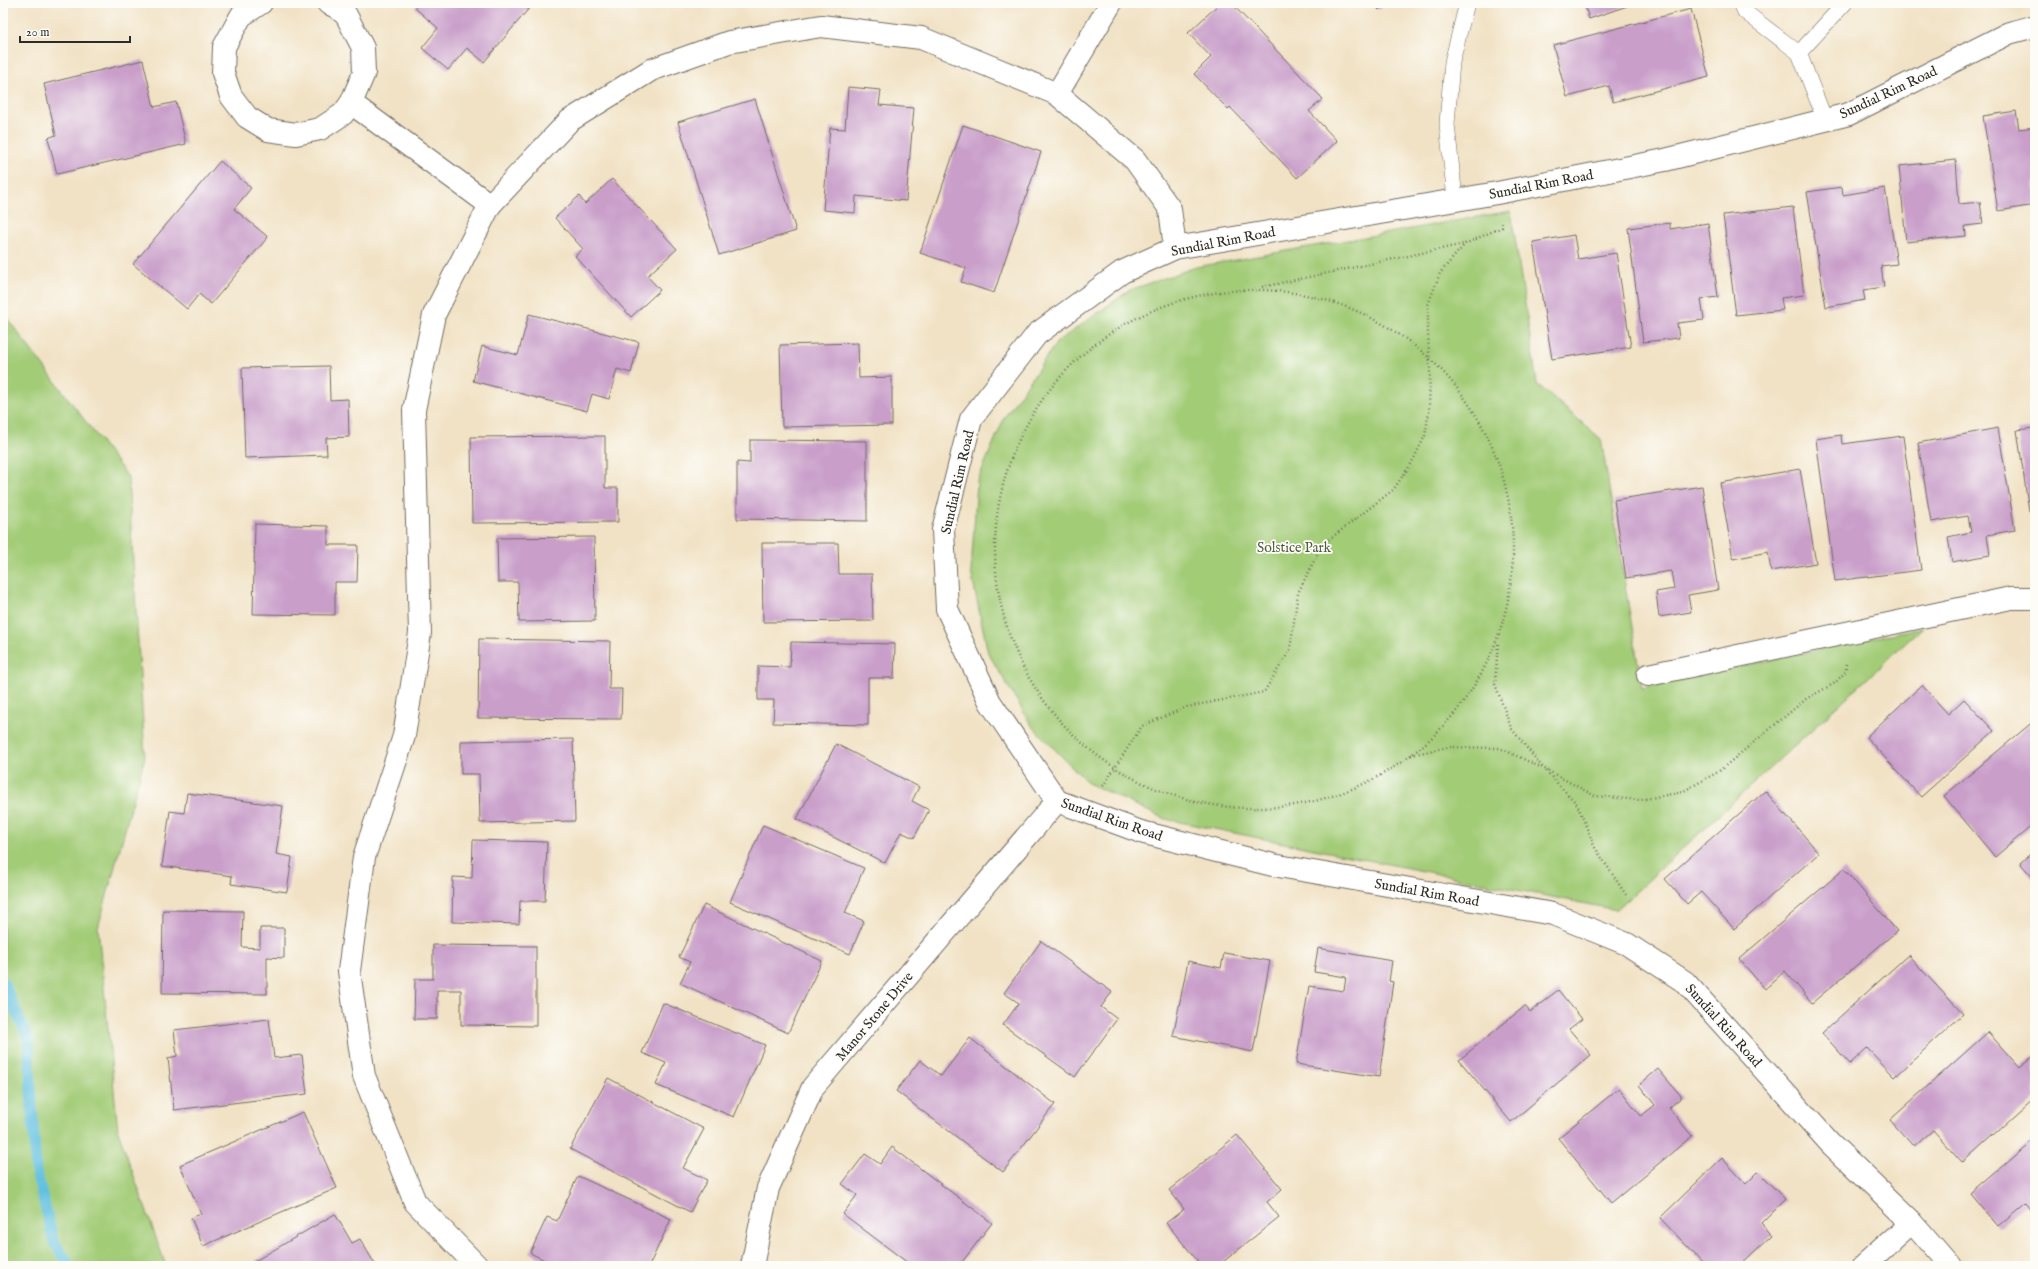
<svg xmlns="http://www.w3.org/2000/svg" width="2038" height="1269" font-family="'IM FELL English',serif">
  <rect width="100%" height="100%" fill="#fdfcf7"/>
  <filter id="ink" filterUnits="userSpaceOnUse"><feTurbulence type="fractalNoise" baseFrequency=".025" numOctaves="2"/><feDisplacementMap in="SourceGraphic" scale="8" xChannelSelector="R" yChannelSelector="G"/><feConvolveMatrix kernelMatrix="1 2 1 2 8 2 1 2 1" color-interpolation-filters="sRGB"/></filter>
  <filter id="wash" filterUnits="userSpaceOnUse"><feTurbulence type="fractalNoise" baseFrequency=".012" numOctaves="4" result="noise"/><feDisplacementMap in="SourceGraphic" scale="16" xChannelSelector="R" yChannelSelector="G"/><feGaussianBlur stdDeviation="0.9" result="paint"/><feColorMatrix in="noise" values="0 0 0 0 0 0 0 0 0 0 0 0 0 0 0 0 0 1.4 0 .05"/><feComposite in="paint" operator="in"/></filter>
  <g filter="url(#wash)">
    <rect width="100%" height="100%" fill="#f1e2c5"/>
    <path fill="#a3cc77" stroke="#677c51" d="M1511,211L1537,384L1601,439L1642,688L1923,627L1616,910L1165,819L1088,783L1032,726L988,653L971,572L977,482L1004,418L1057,342L1130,290L1196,267Z
      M3,313L128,477L145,757L98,928L118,1131L166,1266H3Z"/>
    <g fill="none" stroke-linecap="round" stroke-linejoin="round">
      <path stroke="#62c1e0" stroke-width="11" d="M3,982L28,1038L36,1171L54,1242L70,1266"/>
    </g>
    <g id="blocks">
      <path fill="#c99fca" d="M418,3H527L531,6L484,62L467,48L448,70L422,48L438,28L415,8Z
        M1220,3H1231L1323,99L1309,111L1337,141L1297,178L1230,107L1228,109L1194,74L1211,57L1188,33Z
        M1372,3H1386L1379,10Z
        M1584,3H1636L1589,19Z
        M1691,9L1709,77L1613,102L1609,86L1567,97L1553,45Z
        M143,60L154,107L176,102L186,144L57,174L48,138L56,135L44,84Z
        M848,87L881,90L879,105L914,108L906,201L856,196L855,213L823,210L830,128L845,129Z
        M755,99L796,231L719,255L678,122Z
        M2016,111L2019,129L2035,127V205L1998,211L1983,116Z
        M963,125L1041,152L994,293L961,282L966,268L920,253Z
        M1956,160L1959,204L1980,202L1983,224L1965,226L1966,236L1906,242L1899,166Z
        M220,161L251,188L234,209L268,237L211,304L199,294L187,309L133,264Z
        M612,179L677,249L647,276L660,290L631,317L575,256L583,249L555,218L579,196L585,204Z
        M1842,187L1843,195L1885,188L1897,264L1881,266L1884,287L1863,290L1865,300L1826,307L1807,192Z
        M1793,207L1804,295L1781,298L1783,310L1736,315L1723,215Z
        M1670,223V229L1708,223L1718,297L1701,299L1704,320L1677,323L1679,338L1643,342L1628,228Z
        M1574,235L1578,259L1616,253L1631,347L1552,359L1533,242Z
        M529,314L639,342L631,373L617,369L609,399L592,394L587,411L473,381L482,346L518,355Z
        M858,343L859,378L892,377V425L782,427L780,345Z
        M329,366L330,400L348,399L349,437L326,438L327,455L245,458L242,368Z
        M1998,428L2015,530L1987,535L1990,555L1952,562L1948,537L1971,532L1968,516L1931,522L1918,443Z
        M2035,428V510L2029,511L2017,430Z
        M1841,435L1842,444L1903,436L1921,570L1835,581L1816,439Z
        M605,436V488H618V522L472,523L471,437Z
        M750,440L867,441V521L737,519V462L750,463Z
        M1800,469L1816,563L1771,571L1768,552L1733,559L1720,483Z
        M1702,486L1718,590L1688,595L1691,612L1659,617L1656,592L1674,589L1671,571L1626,578L1614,500Z
        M255,524L328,526V545H358L357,582H335V615L253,614Z
        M594,537L595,621L519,622L518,582H498L497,538Z
        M762,543H838L839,574H872L873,621L763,622Z
        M479,639L610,641L609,689H622L621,719L478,718Z
        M791,642L895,644L894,678H868V725L773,723L774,700H758V666L790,667Z
        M1922,685L1948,714L1964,699L1994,731L1921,797L1866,737Z
        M2035,720V823L1995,857L1944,796Z
        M573,739L575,821L480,823L479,774H461V741Z
        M836,744L919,787L912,801L929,810L914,838L901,832L885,863L797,819Z
        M1765,791L1819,853L1734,929L1701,892L1687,904L1665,879Z
        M187,793L283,806L276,854L292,857L287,892L231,884L232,876L162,866L170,811L184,813Z
        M763,825L864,868L845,913L864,921L850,954L730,902Z
        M473,840L547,842L545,901H520L519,924L452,922L453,877L472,878Z
        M2035,850V880L2020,863Z
        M1844,869L1897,931L1812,1003L1785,971L1765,989L1739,959Z
        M704,905L822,961L788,1033L680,983L690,962L679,957Z
        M163,910L243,911L242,947L260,948V928H284V958L267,957V994L162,993Z
        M1041,941L1112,992L1101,1007L1117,1019L1075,1077L1003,1025L1019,1003L1004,993Z
        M433,945L536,946V1026L461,1025V990H437V1019H414L415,979H433Z
        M1318,948L1392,961L1389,981L1393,982L1379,1077L1296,1064L1309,986L1344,991L1346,977L1314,972Z
        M1224,953L1270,961L1253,1052L1173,1036L1188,961L1221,968Z
        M1908,955L1963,1014L1895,1077L1867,1048L1850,1064L1822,1033Z
        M1558,990L1582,1019L1569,1029L1591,1055L1511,1122L1459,1060L1525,1006L1530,1012Z
        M663,1003L765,1045L734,1117L656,1085L666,1063L642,1053Z
        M269,1019L274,1058L302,1055L307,1094L174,1110L168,1058L177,1056L174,1030Z
        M1988,1032L2019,1067L2035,1054V1098L1963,1163L1933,1130L1914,1147L1890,1120Z
        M970,1038L1055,1104L1003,1172L896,1091L920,1060L941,1076Z
        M1658,1069L1682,1097L1669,1108L1692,1136L1611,1203L1558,1138L1619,1088L1641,1116L1655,1105L1639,1085Z
        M608,1078L704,1129L683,1168L707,1180L690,1212L570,1149Z
        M303,1112L337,1188L203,1246L191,1218L201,1214L180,1165Z
        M1237,1135L1282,1189L1267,1202L1279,1217L1218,1266H1202L1166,1223L1184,1209L1169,1190Z
        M2035,1137V1216L2026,1205L1999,1228L1970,1193Z
        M892,1147L992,1223L959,1266H912L843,1214L857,1195L842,1184L865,1154L880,1164Z
        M1722,1158L1746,1184L1758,1172L1785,1199L1761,1223L1772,1235L1739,1266H1706L1660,1218Z
        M578,1176L671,1219L649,1266H557L530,1253L547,1217L557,1221Z
        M335,1214L352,1243L360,1239L376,1266H258L255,1261Z"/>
    </g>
  </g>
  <g filter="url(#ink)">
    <use href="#blocks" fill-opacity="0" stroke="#706b61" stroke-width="1"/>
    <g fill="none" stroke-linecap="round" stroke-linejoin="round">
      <defs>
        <path id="lane" d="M1741,3L1745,12L1799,53L1825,120
          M1799,53L1845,3
          M1455,199L1447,124L1452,62L1467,3"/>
        <path id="street" d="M261,3L241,16L224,47L223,73L231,96L247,117L268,130L296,134L320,129L343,114L351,103L364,73L363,48L346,15L336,7L328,3
          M1057,94L1111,3
          M351,103L490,205
          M1648,675L2011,598H2035
          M477,1266L415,1202L364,1076L349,971L364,857L404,736L420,633L414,410L434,315L490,205L569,121L651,70L729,42L821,26L921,38L1057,94L1135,160L1170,209L1175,248
          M752,1266L768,1188L813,1087L1057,801
          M1863,1266L1912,1222
          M1950,1266L1912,1222L1830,1143L1685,982L1627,944L1553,914L1273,865L1141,832L1057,801L990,702L947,609L943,530L971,419L1037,334L1122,272L1175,248L1497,193L1665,160L1849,114L2009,33L2035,26"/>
      </defs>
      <use href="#lane" stroke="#706b61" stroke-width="16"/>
      <use href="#street" stroke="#706b61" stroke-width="24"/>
      <path stroke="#706b61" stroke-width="2.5" stroke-dasharray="1 3" stroke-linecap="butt" d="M1262,287L1464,244
        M995 549a259 259 0 1 1 518 0a259 259 0 1 1-518 0Z
        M1498,644L1495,684L1511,728L1543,768L1595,796L1640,800L1682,792L1718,772L1806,699L1835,683L1846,671V664
        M1411,755L1448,747L1500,748L1542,768
        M1546,771L1577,804L1594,846L1626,895
        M1103,786L1142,726L1187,707L1264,692L1290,650L1298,593L1322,545L1393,490L1411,464L1425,436L1429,412L1430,368L1428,334V305L1440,273L1465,244L1502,227V223"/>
      <use href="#lane" stroke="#fff" stroke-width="15"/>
      <use href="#street" stroke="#fff" stroke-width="22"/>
    </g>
  </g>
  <g text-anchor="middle" stroke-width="3.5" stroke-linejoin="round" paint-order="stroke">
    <g font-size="14" fill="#2b2b2b" stroke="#fdfcf7">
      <text transform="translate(1888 92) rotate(-25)" y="5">Sundial Rim Road</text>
      <text transform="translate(1541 184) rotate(-11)" y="5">Sundial Rim Road</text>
      <text transform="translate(1223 241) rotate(-11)" y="5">Sundial Rim Road</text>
      <text transform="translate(957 482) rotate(-77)" y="5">Sundial Rim Road</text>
      <text transform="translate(1112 819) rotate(19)" y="5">Sundial Rim Road</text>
      <text transform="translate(1427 892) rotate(10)" y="5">Sundial Rim Road</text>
      <text transform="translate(874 1016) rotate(-50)" y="5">Manor Stone Drive</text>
      <text transform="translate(1724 1025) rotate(48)" y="5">Sundial Rim Road</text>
    </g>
    <g font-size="14" fill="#4f5b42" stroke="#fdfcf7">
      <text x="1294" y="552">Solstice Park</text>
    </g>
  </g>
  <rect width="2038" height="1269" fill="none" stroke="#fdfcf7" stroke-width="16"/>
  <path d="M20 36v6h110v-6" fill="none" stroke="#2b2b2b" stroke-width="2"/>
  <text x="26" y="36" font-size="12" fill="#2b2b2b" stroke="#fdfcf7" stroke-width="3" paint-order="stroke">20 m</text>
</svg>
